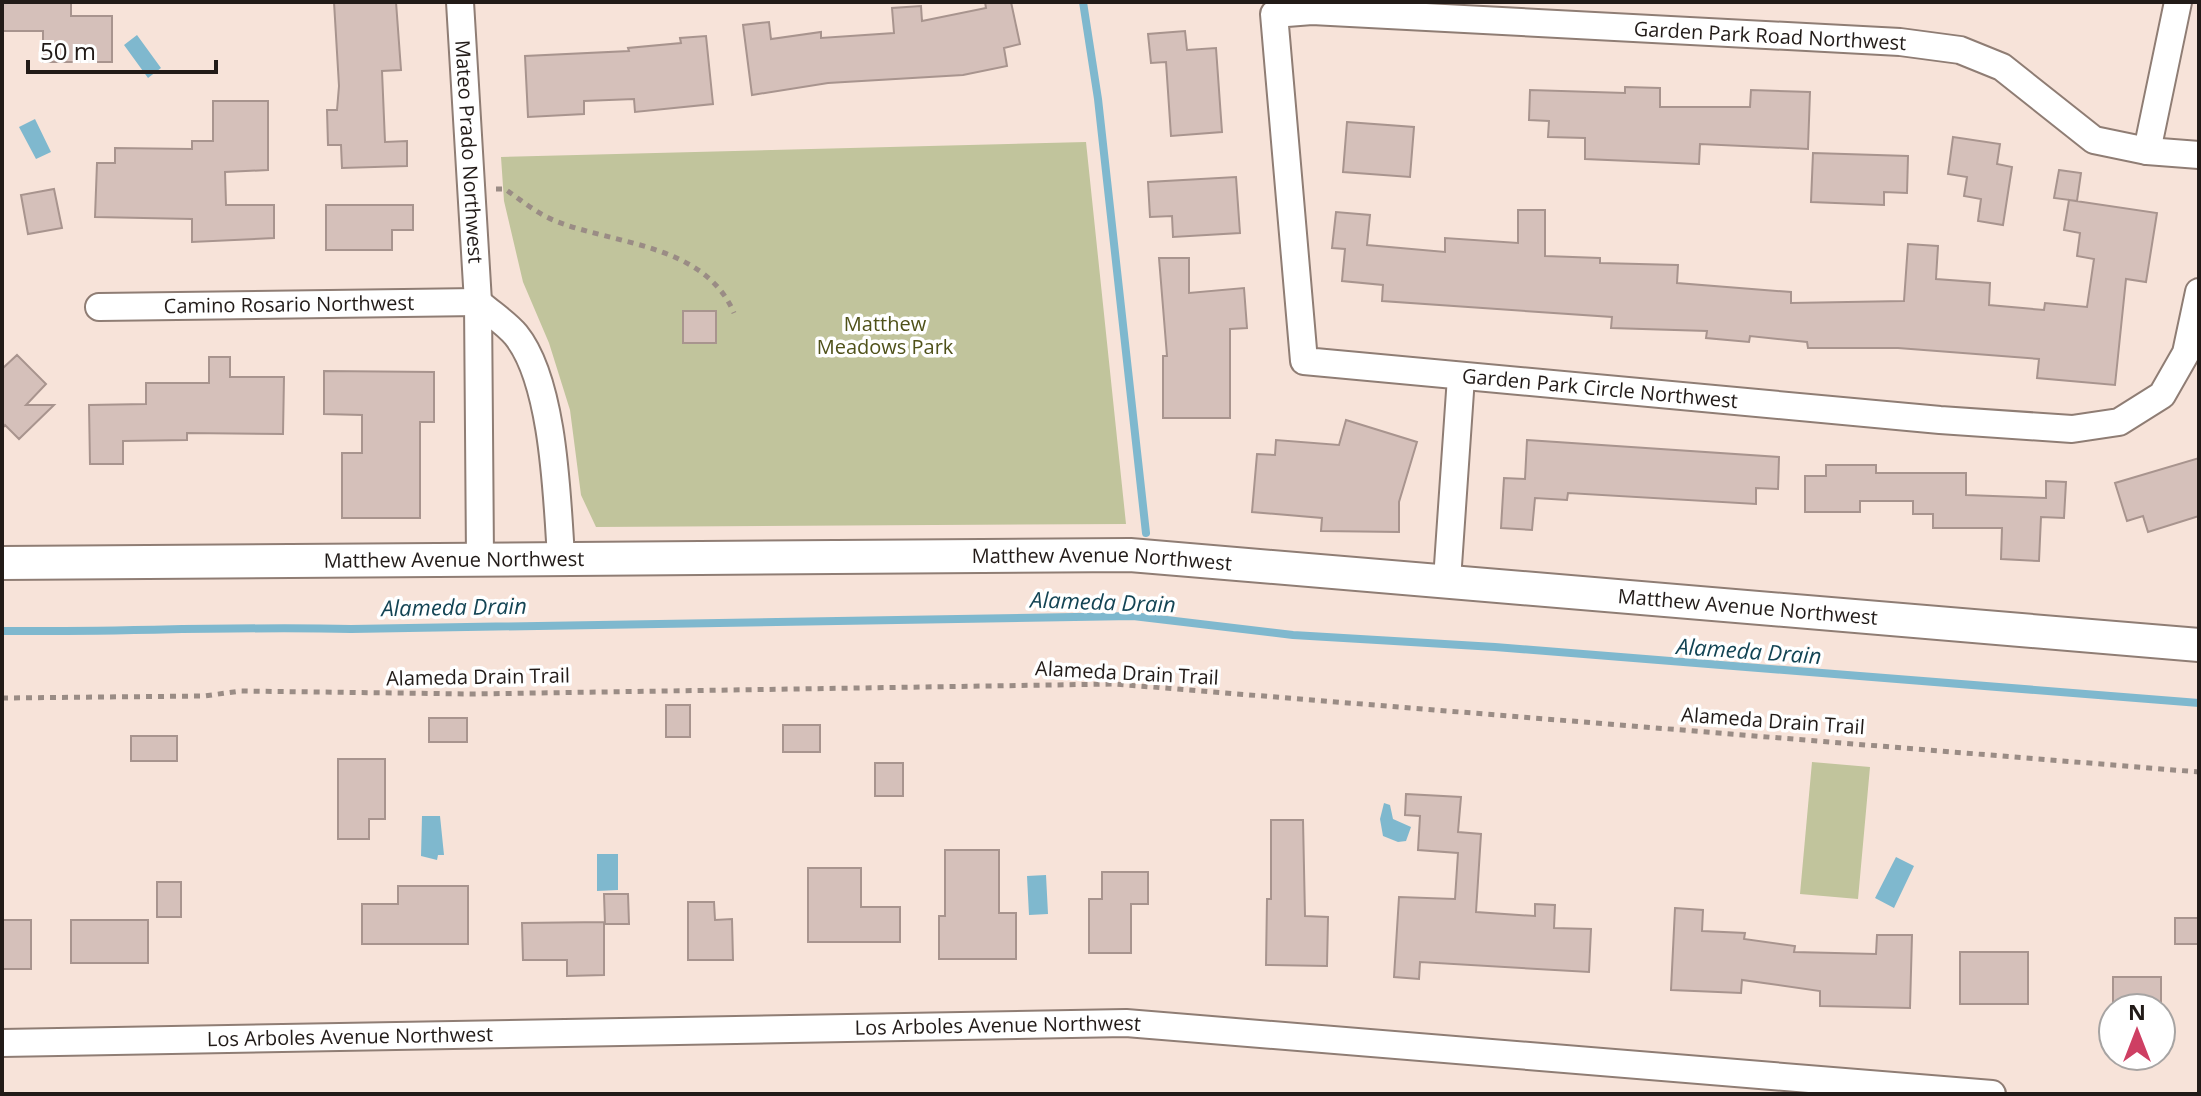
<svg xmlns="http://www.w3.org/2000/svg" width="2201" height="1096" font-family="'Open Sans',sans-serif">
  <rect width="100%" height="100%" fill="#f7e3d9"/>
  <path fill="#c1c49c" d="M1086,142L1126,524L596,527L581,495L570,410L549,343L523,282L504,201L501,157Z
    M1812,762L1870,767L1858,899L1800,894Z"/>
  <path fill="#7fb8ce" d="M137,35L161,68L148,78L124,45Z
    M35,119L51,152L36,159L19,127Z
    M1384,803L1390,805L1393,819L1411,827L1406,841L1398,842L1383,836L1380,819Z
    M422,816H440L444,855H438L437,860L421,856Z
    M597,854H618V890L597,891Z
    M1896,857L1914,866L1894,908L1875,898Z
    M1046,875L1048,914L1029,915L1027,876Z"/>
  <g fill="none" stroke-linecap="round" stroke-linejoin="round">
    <path stroke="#7fb8ce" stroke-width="8" d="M1083,2L1098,99L1146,533
      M2,631C118,632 234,626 351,629L1133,616L1293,635L1495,647L2199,703"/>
  </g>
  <path fill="#d5c0ba" stroke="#a8948e" stroke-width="2" d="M2,2H71V16H112V62H43V31H2Z
    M334,2H396L401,70L382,71L385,142L407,141V166L342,168L341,145H328L327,110H337L339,86Z
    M985,2H1011L1020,44L1004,48L1007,66L963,75L828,83L752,95L743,25L769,22L771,39L821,32V38L894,33L892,8L921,6L922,21L986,8Z
    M1185,31L1187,50L1216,48L1222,132L1171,136L1166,62L1151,63L1148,34Z
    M706,36L713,104L635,112L634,99L584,101V114L528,117L525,56L629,51L628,48L681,43L680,38Z
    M1625,87L1660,88V107H1750L1751,90L1810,92L1808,149L1700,144L1699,164L1585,159V138L1548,137L1549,121L1529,120L1530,90L1625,93Z
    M213,101H268V170L225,172L226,205H274V238L192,242V219L95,217L97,163H115V148L192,149V141H213Z
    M1347,122L1414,127L1410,177L1343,172Z
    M1953,137L2000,144L1997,164L2012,167L2003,225L1978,221L1981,199L1964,196L1967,177L1948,174Z
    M1813,153L1908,156L1907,193L1884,192V205L1811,202Z
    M2059,170L2081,173L2077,201L2054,198Z
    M1236,177L1240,233L1173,237L1172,216L1150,217L1148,182Z
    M54,189L62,228L28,234L21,195Z
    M2069,200L2157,213L2146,282L2126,279L2115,385L2037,378L2039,359L1898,348H1808L1807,342L1750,336L1749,342L1706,338L1707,331L1611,328L1612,317L1382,301L1383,285L1342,281L1345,249L1332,248L1336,212L1370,215L1367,245L1445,252V238L1518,243V210H1545V256L1600,258V263L1678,265L1677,283L1791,292V303L1904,301L1908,244L1938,246L1936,279L1990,283L1989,305L2044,310L2045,303L2087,307L2094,259L2077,256L2080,233L2064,230Z
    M326,205H413V230H392V250H326Z
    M1159,258H1189V293L1244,288L1247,328L1230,329V418H1163V356H1167Z
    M683,311H716V343H683Z
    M17,355L46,384L26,405H54L19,439L5,425L2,429V369Z
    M209,357H230V377H284L283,434L187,433V440L123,441V464H90L89,405L146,404V383H209Z
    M324,371L434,372V422H420V518H342V453H362V415L324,414Z
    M1346,420L1417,442L1399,502V532L1321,531L1322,518L1252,512L1257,454L1275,455L1276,440L1339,445Z
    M1527,440L1779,457L1778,489L1756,488V504L1568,493L1567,500L1535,498L1532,530L1501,528L1504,478L1525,479Z
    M2199,458V516L2148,532L2143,516L2127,521L2115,483Z
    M1826,465H1876V473H1966V495L2046,498V481L2066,482L2064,518L2041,517L2039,561L2001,559L2002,528H1933V514H1913V501H1860V512H1805V476H1826Z
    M666,705H690V737H666Z
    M429,718H467V742H429Z
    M783,725H820V752H783Z
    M131,736H177V761H131Z
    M338,759H385V819H369V839H338Z
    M875,763H903V796H875Z
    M1406,794L1461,797L1458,832L1481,834L1476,912L1535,916V904L1555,905L1554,928L1591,929L1589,972L1420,962L1419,979L1394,977L1399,897L1455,899L1458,853L1418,850L1420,816L1405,815Z
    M1271,820H1303L1305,916L1328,917L1327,966L1266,965L1267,899H1271Z
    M945,850H999V913H1016V959H939V916H945Z
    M808,868H861V907H900V942H808Z
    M1102,872H1148V904H1131V953H1089V899H1102Z
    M157,882H181V917H157Z
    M398,886H468V944H362V904H398Z
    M604,894H628L629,924H605Z
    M688,902H714L715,920L732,919L733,960H688Z
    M1675,908L1703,910L1702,931L1745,933L1744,939L1795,946L1794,952L1876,954L1877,935H1912L1910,1008L1820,1006V991L1742,980L1741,993L1671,990Z
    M2175,918H2199V944H2175Z
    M2,920H31V969H2Z
    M71,920H148V963H71Z
    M604,922V975L567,976V960H523L522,923Z
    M1960,952H2028V1004H1960Z
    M2113,977H2161V1008H2113Z"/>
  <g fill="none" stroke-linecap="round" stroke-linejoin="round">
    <defs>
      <g id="minor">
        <path id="s1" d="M460,2L478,302L480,558"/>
        <path d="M2147,151L2178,2"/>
        <path id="s2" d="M2199,155L2147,151L2094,140L2002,67L1960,50L1900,42L1312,11L1274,14L1304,361L1940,420L2072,429L2119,422L2162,395L2186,353L2199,292"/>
        <path d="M478,302C490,313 506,323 516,335C554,382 557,498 561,557"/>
        <path id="s3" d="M99,307L478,302"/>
        <path d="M1447,580L1461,377"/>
        <path id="s4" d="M2,1043L1126,1023L1992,1094"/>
      </g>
      <g id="tertiary">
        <path id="s5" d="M2,563L1130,555L2199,645"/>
      </g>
    </defs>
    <use href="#minor" stroke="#8f7d74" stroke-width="30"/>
    <use href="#tertiary" stroke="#8f7d74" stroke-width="36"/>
    <path stroke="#9a8c85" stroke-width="5" stroke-dasharray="6 6" stroke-linecap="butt" d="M496,189H505C522,201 539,215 558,222C619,245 705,245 734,313
      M2,698L204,696L241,691L473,694L1115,684L2199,772"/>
    <use href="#minor" stroke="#fff" stroke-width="26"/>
    <use href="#tertiary" stroke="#fff" stroke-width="32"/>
  </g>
  <g text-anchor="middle" stroke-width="7" stroke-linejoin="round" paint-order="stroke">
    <g font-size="20" fill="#221b18" stroke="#fff">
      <text transform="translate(1770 36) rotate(3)" y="7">Garden Park Road Northwest</text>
      <text dy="7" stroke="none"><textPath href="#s1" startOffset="150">Mateo Prado Northwest</textPath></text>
      <text dy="7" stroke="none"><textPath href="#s3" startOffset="190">Camino Rosario Northwest</textPath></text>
      <text dy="7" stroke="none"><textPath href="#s2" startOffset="1602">Garden Park Circle Northwest</textPath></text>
      <text dy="7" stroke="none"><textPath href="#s5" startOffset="452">Matthew Avenue Northwest</textPath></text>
      <text dy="7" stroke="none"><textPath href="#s5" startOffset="1100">Matthew Avenue Northwest</textPath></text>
      <text dy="7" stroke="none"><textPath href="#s5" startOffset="1748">Matthew Avenue Northwest</textPath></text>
      <text transform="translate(1127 673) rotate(3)" y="7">Alameda Drain Trail</text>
      <text transform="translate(478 677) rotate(-1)" y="7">Alameda Drain Trail</text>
      <text transform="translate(1773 721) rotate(4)" y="7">Alameda Drain Trail</text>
      <text dy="7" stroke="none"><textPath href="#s4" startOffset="996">Los Arboles Avenue Northwest</textPath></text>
      <text dy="7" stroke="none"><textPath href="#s4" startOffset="348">Los Arboles Avenue Northwest</textPath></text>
    </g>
    <g font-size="20" fill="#4f5119" stroke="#fff">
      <text x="885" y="331">Matthew<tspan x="885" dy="23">Meadows Park</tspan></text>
    </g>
    <g font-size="22" font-style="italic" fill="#134454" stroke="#fff">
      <text transform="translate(1103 602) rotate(2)" y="8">Alameda Drain</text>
      <text transform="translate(454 607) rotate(-1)" y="8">Alameda Drain</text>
      <text transform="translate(1749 651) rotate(4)" y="8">Alameda Drain</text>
    </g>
  </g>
  <rect width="2201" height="1096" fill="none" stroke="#221b18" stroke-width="8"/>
  <g transform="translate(2137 1032)"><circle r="38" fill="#ffffff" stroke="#a7a4a3" stroke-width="2"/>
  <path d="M0-6L14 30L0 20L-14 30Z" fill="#ce3f63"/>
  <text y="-12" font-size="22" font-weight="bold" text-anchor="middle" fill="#221b18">N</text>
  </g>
  <path d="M28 60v12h188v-12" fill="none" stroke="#221b18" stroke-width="4"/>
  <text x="40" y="60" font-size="24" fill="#221b18" stroke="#ffffff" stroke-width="6" paint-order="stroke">50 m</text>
</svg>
